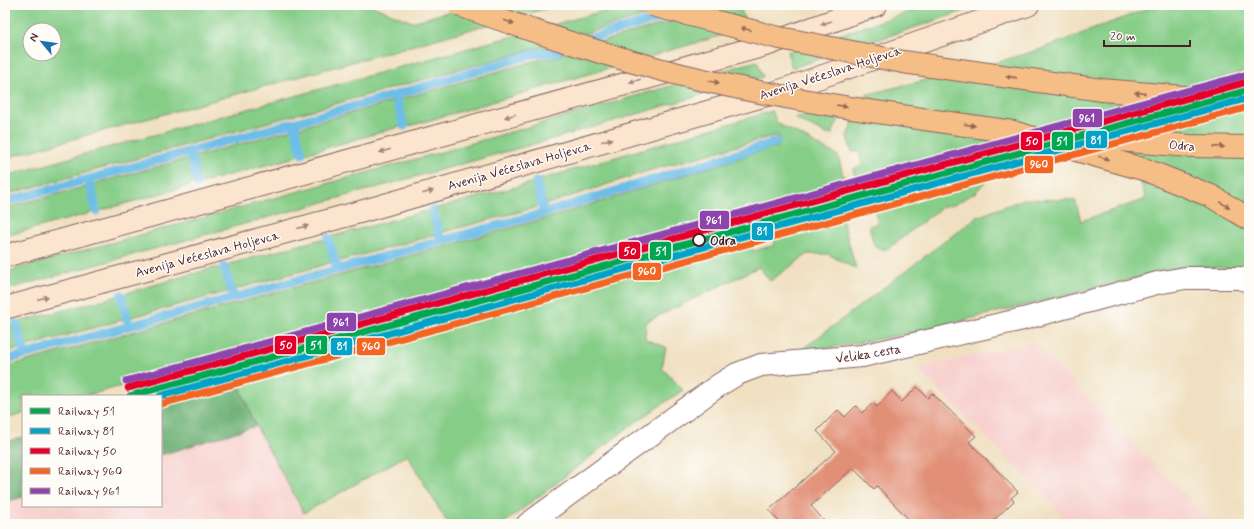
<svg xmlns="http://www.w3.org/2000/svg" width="1254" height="529" font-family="Mynerve,sans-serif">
  <rect width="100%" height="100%" fill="#fdfcf7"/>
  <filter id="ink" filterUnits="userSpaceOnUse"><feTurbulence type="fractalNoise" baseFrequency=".025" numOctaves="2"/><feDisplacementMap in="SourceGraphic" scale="8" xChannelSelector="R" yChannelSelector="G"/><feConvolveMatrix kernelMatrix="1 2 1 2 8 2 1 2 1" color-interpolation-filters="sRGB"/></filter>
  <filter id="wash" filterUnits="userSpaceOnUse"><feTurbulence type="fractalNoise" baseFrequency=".012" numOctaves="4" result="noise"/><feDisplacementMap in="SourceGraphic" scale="16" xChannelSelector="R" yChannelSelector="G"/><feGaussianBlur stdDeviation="0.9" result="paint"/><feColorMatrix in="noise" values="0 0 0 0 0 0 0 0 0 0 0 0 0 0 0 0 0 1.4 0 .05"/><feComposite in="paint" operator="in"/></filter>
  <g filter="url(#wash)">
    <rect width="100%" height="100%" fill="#f0e0c1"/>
    <path fill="#f7d0cd" d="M1033,342L1140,450L1213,524H1050L1062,513L917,368Z
      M256,426L309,524H5V502L23,497V506H161V455Z"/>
    <path fill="#86cd88" stroke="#68765a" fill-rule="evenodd" d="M5,5H370L412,22L473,5H559L5,158ZM30,30H54V54H30Z
      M625,5H747L740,7L747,28L406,127L398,100L541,59L554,58L569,51L680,19L672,8L566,39L551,47L537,48L5,195V176Z
      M930,5H982L792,68L787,52Z
      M1157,5H1249V70L857,184L853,169L862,166L859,151L852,152L847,136L865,95L998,62L1041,49Z
      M757,61L763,77L552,139L5,290V272L431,155Z
      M848,100L832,134H826L794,118Z
      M1249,100V269L1202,267L1173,269L916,332L796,354L977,217L1024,199L1075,200L1081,221L1146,199L1124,134Z
      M394,101L402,126L305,154L297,128Z
      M772,111L777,123L838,156L846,186L85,396H23V413L5,418V367L558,215L774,147L777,148L780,137L773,136L648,171L544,205L538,180Z
      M293,129L300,154L292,158L200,183L193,157Z
      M189,158L195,182L187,186L99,211L97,207L93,184Z
      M999,165L976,192L955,204L942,207L889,248L881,250L874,245L869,226L878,223L874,209L865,211L863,204Z
      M534,182L541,206L440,233L434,209Z
      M88,186L95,208L91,213L5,236V208Z
      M430,211L438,234L336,262L330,237L422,212Z
      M842,218L856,269L828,254H808L770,281L759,267L646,322L645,339L666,347L662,368L683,390L630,426L503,524H448L407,455L304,513L256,426L236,378L524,296L525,304L751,242L753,251L775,245L773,236Z
      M318,240H326L334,262L233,290L226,265Z
      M213,268H222L230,291L129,318L123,294Z
      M118,296L122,303L126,319L24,347L18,322Z
      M14,324L22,348L5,352V325Z"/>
    <path fill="#6cb074" stroke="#5b6850" d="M236,378L256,426L161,455V399Z
      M23,437V497L5,502V442Z"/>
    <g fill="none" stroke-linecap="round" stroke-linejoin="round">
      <path stroke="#6cbde8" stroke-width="9" d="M581,41L671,15
        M395,95L404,126
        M294,123L302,154
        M190,151L197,183
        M89,179L96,211
        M536,181L544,213
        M5,202L395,95L537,53H554L569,45
        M432,210L441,240
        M328,238L337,268
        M224,267L233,296
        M121,295L129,325
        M16,323L25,354
        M5,360L544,213L776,142"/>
    </g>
    <g id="blocks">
      <path fill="#e28f77" d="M917,387L928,398L932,393L976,436L969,442L1018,492L1011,498L1014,501L990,524H913L877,486L874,489L853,468L811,506L827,524H781L769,510L836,451L817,431L838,410L845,417L856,406L862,413L873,403L877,407L892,391L902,402Z"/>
    </g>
  </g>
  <g filter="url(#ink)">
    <use href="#blocks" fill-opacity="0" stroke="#846360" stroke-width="1"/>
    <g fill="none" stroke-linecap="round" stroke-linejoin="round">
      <defs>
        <path id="minor" d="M528,524L719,385L737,374L761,365L862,356L1023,319L1157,283L1185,278H1240L1249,281"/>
        <path id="secondary" d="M5,256L769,44L876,5
          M5,308L360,212L777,92L1028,5"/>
        <path id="motorway" d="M1013,132L1146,170L1211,196L1249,219
          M1058,135L1190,146L1249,147"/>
      </defs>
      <use href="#minor" stroke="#846360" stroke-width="24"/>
      <use href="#secondary" stroke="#846360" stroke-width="24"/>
      <use href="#motorway" stroke="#846360" stroke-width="24"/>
      <use href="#minor" stroke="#fff" stroke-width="22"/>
      <use href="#secondary" stroke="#fbe5cf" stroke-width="22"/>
      <use href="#motorway" stroke="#f6be87" stroke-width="22"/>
      <defs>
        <path id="motorway-bridge" d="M459,5C533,31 609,57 686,76C794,102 904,116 1013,132
          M652,5L775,37L903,62L1102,90L1185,97L1249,100"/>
      </defs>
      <use href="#motorway-bridge" stroke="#846360" stroke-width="24" stroke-linecap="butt"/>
      <use href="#motorway-bridge" stroke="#f6be87" stroke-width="22"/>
      <defs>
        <path id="rail-1" d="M130,396L1249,90"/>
        <path id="rail-2" d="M160,396L1249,98"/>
        <path id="rail-3" d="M128,388L1247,82"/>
        <path id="rail-4" d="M161,404L1249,107"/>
        <path id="rail-5" d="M126,381L1245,75"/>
      </defs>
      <use href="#rail-1" stroke="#fdfcf7" stroke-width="10"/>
      <use href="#rail-2" stroke="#fdfcf7" stroke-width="10"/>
      <use href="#rail-3" stroke="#fdfcf7" stroke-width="10"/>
      <use href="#rail-4" stroke="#fdfcf7" stroke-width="10"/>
      <use href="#rail-5" stroke="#fdfcf7" stroke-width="10"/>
      <use href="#rail-1" stroke="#00a651" stroke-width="7"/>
      <use href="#rail-2" stroke="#04a2c6" stroke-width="7"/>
      <use href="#rail-3" stroke="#e4002b" stroke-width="7"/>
      <use href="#rail-4" stroke="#f26522" stroke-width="7"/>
      <use href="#rail-5" stroke="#8e44ad" stroke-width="7"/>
    </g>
    <defs><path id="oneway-solid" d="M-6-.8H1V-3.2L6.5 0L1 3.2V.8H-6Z"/></defs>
    <g fill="#976754">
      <use href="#oneway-solid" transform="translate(509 22) rotate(19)"/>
      <use href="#oneway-solid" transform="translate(746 29) rotate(-165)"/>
      <use href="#oneway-solid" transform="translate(1011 77) rotate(-172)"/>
      <use href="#oneway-solid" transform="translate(714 82) rotate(12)"/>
      <use href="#oneway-solid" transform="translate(1140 93) rotate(-175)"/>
      <use href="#oneway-solid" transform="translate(842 106) rotate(8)"/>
      <use href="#oneway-solid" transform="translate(970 125) rotate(8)"/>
      <use href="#oneway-solid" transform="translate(1219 147) rotate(1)"/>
      <use href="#oneway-solid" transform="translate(1104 158) rotate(16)"/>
      <use href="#oneway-solid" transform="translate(1225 205) rotate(31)"/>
    </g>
    <g fill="#a2827d">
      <use href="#oneway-solid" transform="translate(826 23) rotate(160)"/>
      <use href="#oneway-solid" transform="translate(635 81) rotate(164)"/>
      <use href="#oneway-solid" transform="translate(510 116) rotate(164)"/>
      <use href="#oneway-solid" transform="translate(607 140) rotate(-16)"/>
      <use href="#oneway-solid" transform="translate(385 151) rotate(164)"/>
      <use href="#oneway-solid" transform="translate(428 192) rotate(-16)"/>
      <use href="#oneway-solid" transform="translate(303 227) rotate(-15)"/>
      <use href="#oneway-solid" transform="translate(43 298) rotate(-15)"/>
    </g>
  </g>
  <circle fill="#fdfcf7" stroke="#4a1f2b" stroke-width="2" cx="699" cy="240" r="6"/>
  <g text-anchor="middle" stroke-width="3" stroke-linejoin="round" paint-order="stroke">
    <g font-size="13" fill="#4a1f2b" stroke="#fdfcf7">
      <text transform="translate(830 72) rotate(-18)" y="5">Avenija Većeslava Holjevca</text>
      <text transform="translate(1182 145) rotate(4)" y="5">Odra</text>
      <text transform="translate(519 165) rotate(-16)" y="5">Avenija Većeslava Holjevca</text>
      <text transform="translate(207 253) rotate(-15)" y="5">Avenija Većeslava Holjevca</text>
      <text transform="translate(868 353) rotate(-9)" y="5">Velika cesta</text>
    </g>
    <g font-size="13" font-weight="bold" fill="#4a1f2b" stroke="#fdfcf7" text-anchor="start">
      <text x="710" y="245">Odra</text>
    </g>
  </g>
  <g stroke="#fdfcf7" stroke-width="1.5">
    <rect x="1072" y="108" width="31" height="20" rx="4" fill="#8e44ad"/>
    <rect x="1085" y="130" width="23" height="19" rx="4" fill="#04a2c6"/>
    <rect x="1020" y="131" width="23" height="20" rx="4" fill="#e4002b"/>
    <rect x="1051" y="131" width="23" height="20" rx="4" fill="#00a651"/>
    <rect x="1024" y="155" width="30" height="19" rx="4" fill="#f26522"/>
    <rect x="699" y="210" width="31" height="20" rx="4" fill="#8e44ad"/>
    <rect x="751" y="222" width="23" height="19" rx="4" fill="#04a2c6"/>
    <rect x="618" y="241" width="23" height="19" rx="4" fill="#e4002b"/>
    <rect x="649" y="241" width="23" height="20" rx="4" fill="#00a651"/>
    <rect x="632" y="262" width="30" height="19" rx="4" fill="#f26522"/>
    <rect x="326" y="312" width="31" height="20" rx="4" fill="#8e44ad"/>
    <rect x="274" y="335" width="23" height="20" rx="4" fill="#e4002b"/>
    <rect x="305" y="335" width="23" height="20" rx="4" fill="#00a651"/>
    <rect x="330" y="337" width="23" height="19" rx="4" fill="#04a2c6"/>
    <rect x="356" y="337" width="30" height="19" rx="4" fill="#f26522"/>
  </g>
  <g font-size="11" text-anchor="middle" font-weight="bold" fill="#fff">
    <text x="1087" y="122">961</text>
    <text x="1096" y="144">81</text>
    <text x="1032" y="145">50</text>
    <text x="1062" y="145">51</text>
    <text x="1039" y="168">960</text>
    <text x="714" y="224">961</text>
    <text x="762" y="235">81</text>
    <text x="630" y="255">50</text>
    <text x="661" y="255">51</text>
    <text x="647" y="275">960</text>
    <text x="341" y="326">961</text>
    <text x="286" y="349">50</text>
    <text x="316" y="349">51</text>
    <text x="342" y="350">81</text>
    <text x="371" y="350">960</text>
  </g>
  <rect width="1254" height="529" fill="none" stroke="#fdfcf7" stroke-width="20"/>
  <rect x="22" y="395" width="140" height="112" fill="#fdfcf7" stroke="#b5a4a5"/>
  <rect x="30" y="408" width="20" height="6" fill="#00a651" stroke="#b5a4a5"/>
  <text x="58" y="415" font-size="12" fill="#4a1f2b">Railway 51</text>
  <rect x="30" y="428" width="20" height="6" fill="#04a2c6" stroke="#b5a4a5"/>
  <text x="58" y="435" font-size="12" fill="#4a1f2b">Railway 81</text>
  <rect x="30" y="448" width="20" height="6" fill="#e4002b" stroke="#b5a4a5"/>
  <text x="58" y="455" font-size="12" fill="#4a1f2b">Railway 50</text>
  <rect x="30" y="468" width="20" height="6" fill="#f26522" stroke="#b5a4a5"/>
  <text x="58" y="475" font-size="12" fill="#4a1f2b">Railway 960</text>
  <rect x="30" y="488" width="20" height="6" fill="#8e44ad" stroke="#b5a4a5"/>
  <text x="58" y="495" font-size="12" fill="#4a1f2b">Railway 961</text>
  <g transform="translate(42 42) rotate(299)"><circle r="19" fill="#fdfcf7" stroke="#b5a4a5"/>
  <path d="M0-3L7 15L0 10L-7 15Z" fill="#1f6fb2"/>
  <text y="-6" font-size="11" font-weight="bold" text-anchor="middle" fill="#4a1f2b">N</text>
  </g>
  <path d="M1104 40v6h86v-6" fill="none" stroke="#4a1f2b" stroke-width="2"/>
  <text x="1110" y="40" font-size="12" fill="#4a1f2b" stroke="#fdfcf7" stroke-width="3" paint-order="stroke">20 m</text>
</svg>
